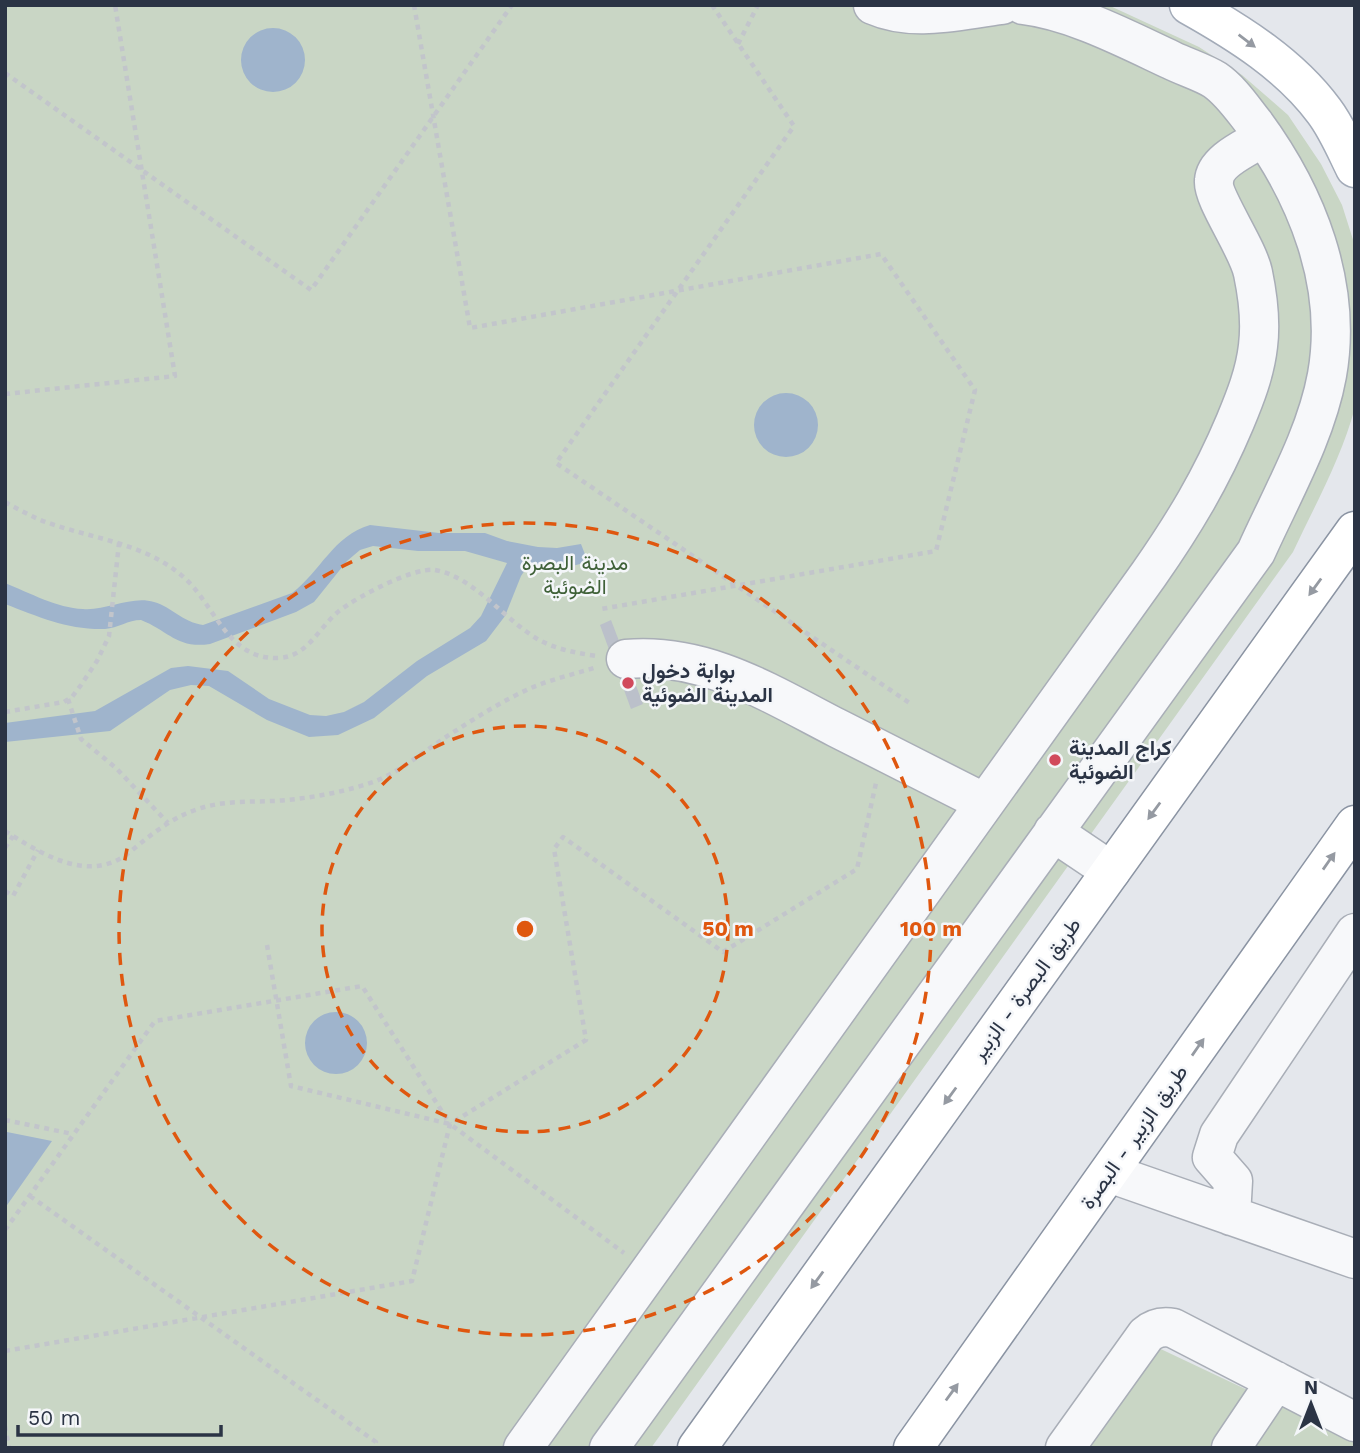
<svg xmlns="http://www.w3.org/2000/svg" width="1360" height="1453" font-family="'Work Sans',Vazirmatn,sans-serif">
  <rect width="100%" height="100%" fill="#e4e7ec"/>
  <path fill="#c9d6c5" d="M5,5H1108L1199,47L1242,75L1288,115L1321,164L1342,205L1355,246V407C1342,457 1315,505 1293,552L651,1448H5Z
    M1148,1343L1258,1395L1222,1448H1077Z
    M1278,1403L1355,1440V1448H1247Z"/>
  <path fill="#9fb4cc" d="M241 60a32 32 0 1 1 64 0a32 32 0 1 1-64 0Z
    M754 425a32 32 0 1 1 64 0a32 32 0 1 1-64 0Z
    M370,525L439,533H485L507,541L538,547L557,548L581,544L588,562L556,570H525L521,576L505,616L486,641L427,676L374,718L338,735L309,737L267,720L209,686L191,685L170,690L110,731L5,742V723L95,711L171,668L188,666L228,671L269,699L310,715L326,716L344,712L364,702L417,661L470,628L481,616L507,563L465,551H418L373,546L360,550L347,561L314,602L296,612L210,644C177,649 169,631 141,620C128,620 118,628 105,629C68,630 39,617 5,604V583C30,593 57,608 83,609C106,611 132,595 154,602C172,607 182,622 203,625L292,593C320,572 334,535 370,525Z
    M305 1043a31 31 0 1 1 62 0a31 31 0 1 1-62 0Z
    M7,1132L52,1141L5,1208V1135Z"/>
  <path fill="#bbc0ca" d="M611,620L643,704L631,709L600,625Z"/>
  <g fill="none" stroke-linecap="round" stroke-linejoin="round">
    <defs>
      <path id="minor" d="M873,5C914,23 959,10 1002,5
        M626,659C705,652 769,693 837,728C886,753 936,778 985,803
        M1053,832L1111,871
        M1109,1173L1355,1259
        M1231,1216L1233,1181L1212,1157L1219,1135L1355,933
        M523,1448L1149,574C1184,524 1211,479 1235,422C1245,398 1255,373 1258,346C1261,322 1258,297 1253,273C1248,248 1212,198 1214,181C1215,160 1249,147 1264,137
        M609,1448L1256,552C1281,496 1316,436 1327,375C1343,285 1307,195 1254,123C1242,108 1231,91 1215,80C1202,72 1185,67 1171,60C1126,39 1073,11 1023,5
        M1065,1448L1146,1335C1154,1328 1162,1326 1173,1328L1355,1422
        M1231,1448L1276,1381"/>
      <path id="major" d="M1189,5C1239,33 1290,65 1324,111C1337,128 1346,150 1355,168"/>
      <path id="highway" d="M697,1448L1355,531
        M913,1448L1355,825"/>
    </defs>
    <use href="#minor" stroke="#a9aeb7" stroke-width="41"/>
    <use href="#major" stroke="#a3abb8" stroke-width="41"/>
    <use href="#highway" stroke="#8b94a3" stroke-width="41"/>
    <path stroke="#c2c5cb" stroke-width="4.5" stroke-dasharray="5 5" stroke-linecap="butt" d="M414,5L470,328L881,254L975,390L936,551L601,609
      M712,5L794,126L556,463L911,704
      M738,44L758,5
      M5,73L311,290L512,5
      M5,394L175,376L115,5
      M5,502C16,508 27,514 38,519C85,538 141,541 181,575C214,601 226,660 278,658C308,657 318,628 339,611C357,597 413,567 435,570C475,577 506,622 541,641C559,650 577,653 597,656
      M68,699L81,739L116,768L168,823
      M5,712L64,702L72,697L81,685L97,661L109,636L119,543
      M5,831C43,855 91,885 131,851C152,834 171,818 198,809C227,799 257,803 287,800C317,797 348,791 376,781C405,769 430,746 457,730C480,715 506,699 531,688C552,679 575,674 597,667
      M5,848L13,836
      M5,891L13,896L38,850
      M267,945L291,1086L450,1124L624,1253
      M5,1120L73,1134
      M30,1196L376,1442L374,1448
      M5,1230L155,1021L362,986L450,1124
      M5,1351L412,1281L450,1124L586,1040L554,849L563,837L723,952L857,869L876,783
      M5,1426L9,1448"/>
    <use href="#minor" stroke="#f7f8fa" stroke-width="38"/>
    <use href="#major" stroke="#fff" stroke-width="38"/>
    <use href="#highway" stroke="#fff" stroke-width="38"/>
  </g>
  <defs><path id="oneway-solid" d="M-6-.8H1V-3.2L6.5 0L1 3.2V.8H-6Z" transform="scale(1.75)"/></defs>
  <g fill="#959aa2">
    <use href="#oneway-solid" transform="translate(1247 41) rotate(37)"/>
    <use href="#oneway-solid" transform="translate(1315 587) rotate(126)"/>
    <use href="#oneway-solid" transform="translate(1154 811) rotate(126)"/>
    <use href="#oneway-solid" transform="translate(1329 861) rotate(-55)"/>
    <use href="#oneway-solid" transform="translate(1198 1047) rotate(-55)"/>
    <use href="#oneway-solid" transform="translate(950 1096) rotate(126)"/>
    <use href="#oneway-solid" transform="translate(817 1280) rotate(126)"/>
    <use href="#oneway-solid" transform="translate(952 1392) rotate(-54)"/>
  </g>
  <g fill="none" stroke="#df570f" stroke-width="3.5" stroke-dasharray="12 9">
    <circle cx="525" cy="929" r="203"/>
    <circle cx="525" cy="929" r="406"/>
  </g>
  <g fill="#d1495b" stroke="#f4f6f9" stroke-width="2.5">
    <circle cx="628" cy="683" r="7"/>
    <circle cx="1055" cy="760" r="7"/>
  </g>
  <g text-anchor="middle" stroke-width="5" stroke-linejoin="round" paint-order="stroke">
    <g font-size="21" fill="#3f6138" stroke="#f4f6f9">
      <text x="575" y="570">مدينة البصرة<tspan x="575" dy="24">الضوئية</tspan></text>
    </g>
    <g font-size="21" font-weight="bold" fill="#2b3445" stroke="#f4f6f9" text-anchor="start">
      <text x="642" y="678">بوابة دخول<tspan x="642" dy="24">المدينة الضوئية</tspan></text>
      <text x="1069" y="755">كراج المدينة<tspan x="1069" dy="24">الضوئية</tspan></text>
    </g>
    <g font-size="21" fill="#2b3445" stroke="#f4f6f9">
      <text transform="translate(1026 989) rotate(-54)" y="7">طريق البصرة - الزبير</text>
      <text transform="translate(1134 1137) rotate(-55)" y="7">طريق الزبير - البصرة</text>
    </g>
  </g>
  <circle cx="525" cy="929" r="10" fill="#df570f" stroke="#f4f6f9" stroke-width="3.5"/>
  <g font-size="21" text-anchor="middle" font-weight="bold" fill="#df570f" stroke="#f4f6f9" stroke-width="5" stroke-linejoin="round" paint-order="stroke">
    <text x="728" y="936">50 m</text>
    <text x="931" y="936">100 m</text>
  </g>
  <rect width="1360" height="1453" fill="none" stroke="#2b3445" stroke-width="14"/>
  <g transform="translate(1311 1404)" stroke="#f4f6f9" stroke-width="5" paint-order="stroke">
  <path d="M0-5L12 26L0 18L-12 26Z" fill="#2b3445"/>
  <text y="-10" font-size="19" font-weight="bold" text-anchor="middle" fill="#2b3445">N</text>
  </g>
  <path d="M18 1425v10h203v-10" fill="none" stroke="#2b3445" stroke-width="3.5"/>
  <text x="28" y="1425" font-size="21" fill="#2b3445" stroke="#f4f6f9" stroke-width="5" paint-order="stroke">50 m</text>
</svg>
